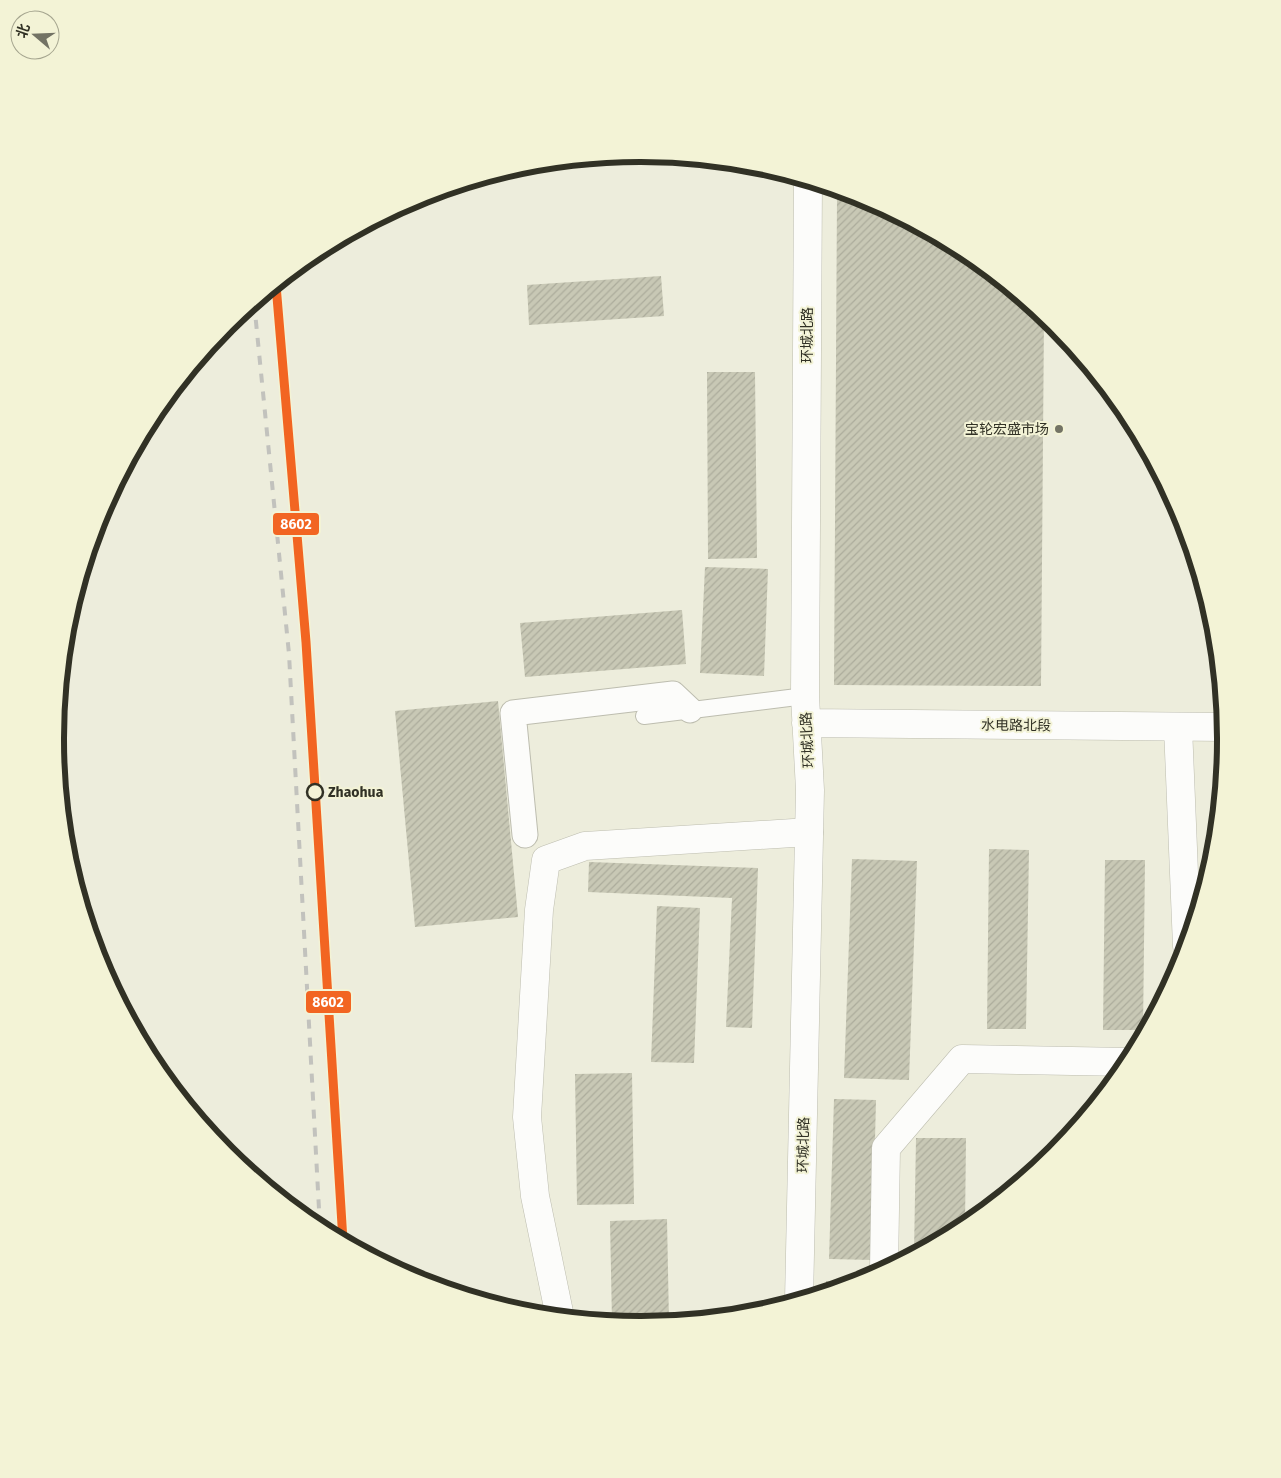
<svg xmlns="http://www.w3.org/2000/svg" width="1281" height="1478" font-family="'Fira Sans','Noto Sans SC',sans-serif">
  <defs>
    <pattern id="building-hatch" width="6" height="6" patternUnits="userSpaceOnUse" patternTransform="scale(1.25)"><rect width="6" height="6" fill="#c8c8b5"/><path d="M-1 1l2-2M0 6l6-6M5 7l2-2" fill="none" stroke="#acac9c"/></pattern>
  </defs>
  <rect width="100%" height="100%" fill="#ededdc"/>
  <path fill="url(#building-hatch)" d="M837,197L865,198L966,252L1044,316L1041,686L834,685Z
    M661,276L664,316L529,325L527,285Z
    M707,372H755L757,558L708,559Z
    M705,567L768,569L764,676L700,673Z
    M682,610L686,664L525,677L520,623Z
    M498,701L518,917L415,927L395,711Z
    M989,849L1029,850L1026,1029H987Z
    M852,859L917,861L909,1080L844,1078Z
    M1105,860H1145L1143,1030H1103Z
    M589,862L758,868L752,1028L726,1027L732,898L588,892Z
    M657,906L700,908L694,1063L651,1062Z
    M632,1073L634,1204L577,1205L575,1074Z
    M834,1099L876,1100L872,1260L829,1259Z
    M916,1138H966L965,1226L914,1253Z
    M667,1219L669,1322L640,1324L612,1322L610,1221Z
    M826,1281L856,1282V1283L826,1292Z"/>
  <g fill="none" stroke-linecap="round" stroke-linejoin="round">
    <defs>
      <path id="service" d="M644,716L805,696"/>
      <path id="pedestrian" d="M525,835L513,713L673,694L690,710"/>
      <path id="minor" d="M1178,727L1187,946
        M884,1269L886,1148L962,1059L1128,1062
        M560,1317L535,1196L527,1117L539,910L546,860L585,846L809,832"/>
      <path id="tertiary" d="M806,723L1225,727
        M799,1300L810,790L805,696L808,181"/>
    </defs>
    <use href="#service" stroke="#bdbdaf" stroke-width="18"/>
    <use href="#pedestrian" stroke="#bdbdaf" stroke-width="27"/>
    <use href="#minor" stroke="#bdbdaf" stroke-width="29"/>
    <use href="#tertiary" stroke="#bdbdaf" stroke-width="29"/>
    <use href="#service" stroke="#fcfcfa" stroke-width="16"/>
    <use href="#pedestrian" stroke="#fcfcfa" stroke-width="25"/>
    <use href="#minor" stroke="#fcfcfa" stroke-width="28"/>
    <use href="#tertiary" stroke="#fcfcfa" stroke-width="28"/>
    <path stroke="#c2c2bd" stroke-width="4" stroke-dasharray="9 9" stroke-linecap="butt" d="M254,302L289,654L320,1228"/>
    <defs>
      <path id="rail-1" d="M276,285L306,642L343,1241"/>
    </defs>
    <use href="#rail-1" stroke="#f3f3d6" stroke-width="12"/>
    <use href="#rail-1" stroke="#f26522" stroke-width="9"/>
  </g>
  <circle fill="#737365" stroke="#f3f3d6" stroke-width="2" cx="1059" cy="429" r="5"/>
  <circle fill="#f3f3d6" stroke="#313125" stroke-width="2.5" cx="315" cy="792" r="8"/>
  <g text-anchor="middle" stroke-width="4" stroke-linejoin="round" paint-order="stroke">
    <g font-size="14" fill="#313125" stroke="#f3f3d6">
      <text transform="translate(807 335) rotate(-90)" y="5">环城北路</text>
      <text transform="translate(1016 725) rotate(1)" y="5">水电路北段</text>
      <text transform="translate(807 740) rotate(-93)" y="5">环城北路</text>
      <text transform="translate(803 1145) rotate(-89)" y="5">环城北路</text>
    </g>
    <g font-size="14" fill="#313125" stroke="#f3f3d6" text-anchor="end">
      <text x="1049" y="434">宝轮宏盛市场</text>
    </g>
    <g font-size="14" font-weight="bold" fill="#313125" stroke="#f3f3d6" text-anchor="start">
      <text x="328" y="797">Zhaohua</text>
    </g>
  </g>
  <path d="M0 0H1281V1478H0ZM640 162H641A576 576 0 0 1 1217 738V740A576 576 0 0 1 641 1316H640A576 576 0 0 1 64 740V738A576 576 0 0 1 640 162Z" fill="#f3f3d6" fill-rule="evenodd"/>
  <path fill="none" stroke="#313125" stroke-width="6" d="M640 162H641A576 576 0 0 1 1217 738V740A576 576 0 0 1 641 1316H640A576 576 0 0 1 64 740V738A576 576 0 0 1 640 162Z"/>
  <g stroke="#f3f3d6" stroke-width="2">
    <rect x="272" y="512" width="48" height="24" rx="5" fill="#f26522"/>
    <rect x="305" y="990" width="47" height="24" rx="5" fill="#f26522"/>
  </g>
  <g font-size="14" text-anchor="middle" font-weight="bold" fill="#fff">
    <text x="296" y="529">8602</text>
    <text x="328" y="1007">8602</text>
  </g>
  <g transform="translate(35 35) rotate(289)"><circle r="24" fill="#f3f3d6" stroke="#a5a58f"/>
  <path d="M0-4L9 19L0 12L-9 19Z" fill="#737365"/>
  <text y="-8" font-size="14" font-weight="bold" text-anchor="middle" fill="#313125">北</text>
  </g>
</svg>
